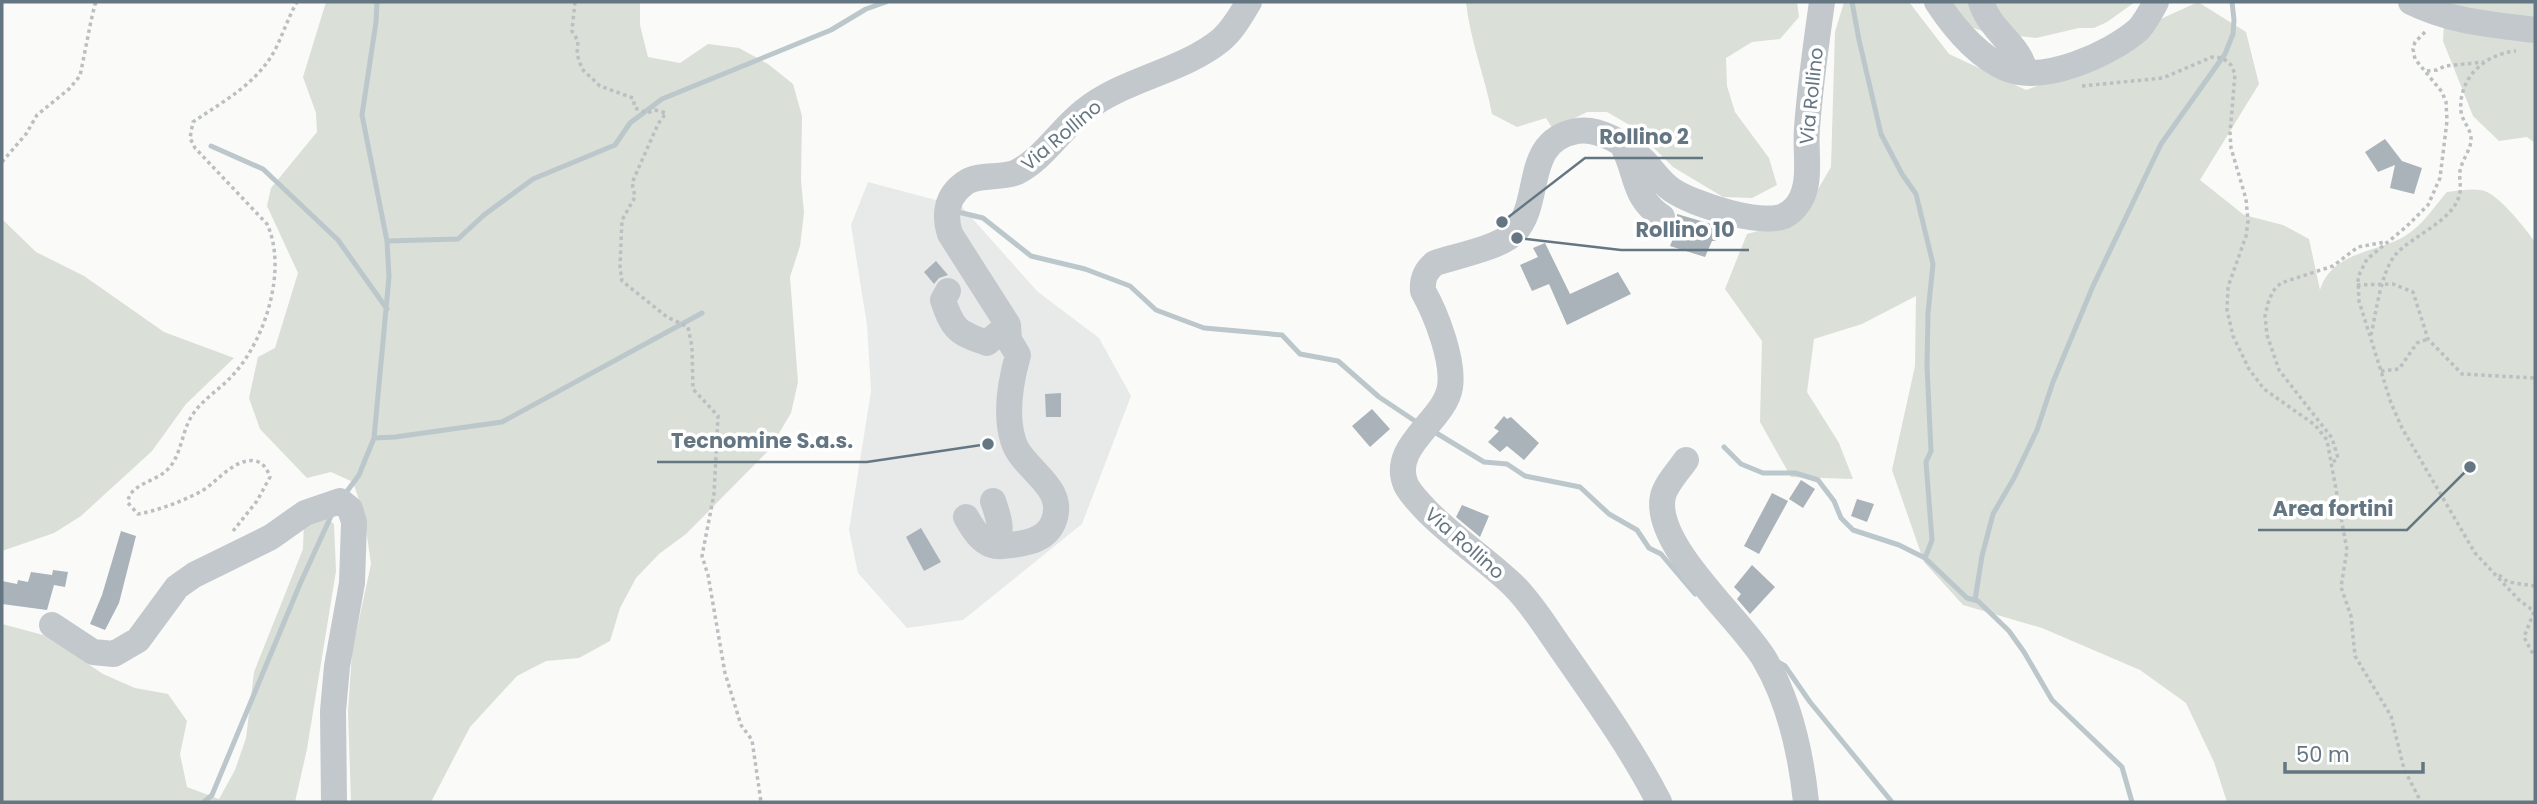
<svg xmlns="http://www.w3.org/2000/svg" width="2537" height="804" font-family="Poppins,sans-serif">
  <rect width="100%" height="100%" fill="#fafaf8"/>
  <path fill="#e8e9e9" d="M868,182L962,207L1038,292L1099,338L1131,396L1082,524L963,620L907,628L858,573L849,530L871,391L867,325L851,225Z"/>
  <path fill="#dadfd7" d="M326,2H640V25L648,57L680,63L708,44L739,48L768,64L793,84L802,116L801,180L804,213L800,246L790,277L798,382L791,413L769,450L686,534L659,554L636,578L620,608L610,641L579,658L546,661L517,676L470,727L431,802H351L348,711L352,652L371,564L364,515L353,482L331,472L307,478L260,429L249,398L258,357L275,348L298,273L267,206L271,188L317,132L316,113L303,77Z
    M1466,2H1797L1799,17L1780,39L1752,42L1726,58L1727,86L1735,112L1769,158L1777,185L1752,198L1723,197L1673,167L1633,127L1607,112H1587L1553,129L1546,118L1517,127L1492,114C1485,76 1470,41 1466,2Z
    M1844,2H1909L1949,54L2026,90L2098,64L2152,23L2198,2L2246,32L2259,84L2200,180L2244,215L2283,225L2309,239L2320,290C2332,251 2377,253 2405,236C2423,225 2433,208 2447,192C2459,191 2476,187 2487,192C2503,200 2525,228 2535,242V802H2227L2214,762L2186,703L2140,670L2042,628L1963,605L1924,562L1892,470L1915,366L1916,296L1862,324L1814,339L1807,392L1839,443L1853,479L1791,477L1760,422L1762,341L1725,289L1747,234L1800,220L1831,167L1835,32Z
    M1952,2H2135L2107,22L2094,28H2079L2036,38L1985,32L1971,27Z
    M2445,2H2535V143L2527,137L2499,141L2473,116L2443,41Z
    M2,219L36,252L84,276L164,332L234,358L186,404L152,451L81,516L54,533L2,551Z
    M321,514L334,524L336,571L307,749L295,802H2V624L47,636L103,674L135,688L168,694L187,721L180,754L187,787L219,799L235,770L246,738L254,672L303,549L304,520Z"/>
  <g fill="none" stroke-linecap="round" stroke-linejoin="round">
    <path stroke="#bbc7cb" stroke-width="5" d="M1852,2L1859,40L1881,134L1902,174L1916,194L1933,264L1928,313L1927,366L1931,451L1926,462L1932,540L1925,558
      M211,146L263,169L338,240L387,309
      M958,212L983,218L1031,256L1085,269L1130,286L1156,310L1204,328L1282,335L1300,354L1338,361L1379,397L1418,423
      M387,241L458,239L484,215L533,179L615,145L630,123L662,99L831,30L866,9L886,2
      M1433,431L1484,462L1507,464L1525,476L1580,487L1609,514L1637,530L1649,548L1661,554L1695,594
      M374,438L395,437L502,422L702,313
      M1724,447L1741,464L1763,473H1795L1818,480L1834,501L1841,518L1853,530L1899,545L1925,558L1967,598L1978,601L2009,631L2024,652L2052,700L2122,767L2132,802
      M345,494L359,475L374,438L389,277L387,241L362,115L376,22L377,2
      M1975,600L1982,556L1993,514L2014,478L2037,430L2053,382L2093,286L2161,144L2225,54L2233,34L2234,20L2232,2
      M1778,662L1785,666L1810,702L1892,802
      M204,802L212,795L300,584L332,514"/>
  </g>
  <path fill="#aab3b9" d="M2385,139L2402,161L2422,168L2414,194L2390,188L2395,165L2378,172L2365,152Z
    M1677,214L1718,226L1716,241H1712L1705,257L1670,246L1676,231L1673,229L1677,220Z
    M1545,243L1570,294L1618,272L1631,294L1567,325L1549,284L1532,291L1520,265L1538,257L1533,248Z
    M936,261L948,275L939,278L934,284L924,272Z
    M1061,393V417H1046L1045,394Z
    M1372,409L1390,429L1370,447L1352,426Z
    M1504,416L1507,419L1511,417L1539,443L1524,460L1507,446L1500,452L1488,442L1499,431L1494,428Z
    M1801,480L1815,489L1803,508L1789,499Z
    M1772,493L1788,501L1759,554L1744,546Z
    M1857,499L1874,504L1867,522L1851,516Z
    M1462,505L1489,516L1480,537L1456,517Z
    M921,528L941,562L924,571L906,537Z
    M121,531L136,536L119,603L105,630L90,624L102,595Z
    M1752,565L1775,587L1750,614L1737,599L1741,594L1734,587Z
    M53,570L68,572L65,587L54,585L47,610L2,604V581L17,584L18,580L28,582L31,572L52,575Z"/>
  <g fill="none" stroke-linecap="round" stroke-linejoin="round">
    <path stroke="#bbbfc2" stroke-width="3.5" stroke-dasharray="3.5 3.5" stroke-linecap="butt" d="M575,2L572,31L578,41L577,54L582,69L600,86L633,98L635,108L647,113L655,110L666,113L658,124L632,183L635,197L622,220L620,266L622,281L667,317L688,327L692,347L693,389L718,416L714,494L702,556L708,575L725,673L741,725L752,740L761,802
      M2425,32L2415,42L2413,49L2415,59L2442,92L2446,102L2447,121L2440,178L2428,205L2406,227L2367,259L2358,277L2359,301L2391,403L2402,428L2475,553L2519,600L2535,612
      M2427,71L2437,70L2445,66L2484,62
      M2082,86L2163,78L2212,57L2223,58L2231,65L2235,74L2230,133L2231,148L2246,199L2248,221L2246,236L2228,287L2227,310L2233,336L2249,369L2264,389L2315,425L2327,440L2347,550L2341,587L2351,616L2355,656L2391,716L2404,769L2421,802
      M2,162L26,134L37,115L69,89L80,76L91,21L95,4L98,2
      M2357,285L2393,284L2413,292L2428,339L2462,374L2535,378
      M2371,335C2376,313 2381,271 2396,254C2413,235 2456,220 2460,192C2461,185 2459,178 2460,171C2462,160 2470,151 2471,141C2472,129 2462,122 2461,111C2458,79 2484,54 2516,51
      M2381,371L2399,369L2417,343L2428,339
      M2333,462L2338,458L2332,438L2279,370L2267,335L2265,316L2268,303L2273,291L2281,283L2333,266L2358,247L2385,242
      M233,531L257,501L270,477C268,471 264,463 256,461C234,457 217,483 200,492C180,502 160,510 138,514L128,503C128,485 154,482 166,471C182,457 181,431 193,414C203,399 219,390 231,377C265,342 288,269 267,224L195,148L190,138L193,122C225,100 259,83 277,46C284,31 289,16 297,2
      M2499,575L2508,582L2535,586
      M2534,612L2524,637L2533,654H2535"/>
    <path stroke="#c3c8cc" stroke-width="26" d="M1937,2C1954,28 1976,55 2005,68C2042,85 2111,54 2139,29C2146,21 2151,11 2156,2
      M1981,2C1991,33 2020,44 2025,72
      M2411,2C2452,22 2490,24 2535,30
      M1624,148C1638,177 1633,197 1662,217
      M948,291L943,300C953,330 958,333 987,343L1008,325
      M1686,460C1679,470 1666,484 1663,496C1652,545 1742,620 1765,660C1790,703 1801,754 1806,802
      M993,501C999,518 1003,530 996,546
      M966,517C974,531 984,548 1002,546C1020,544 1044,543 1053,523C1069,486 1021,470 1013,440C1005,414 1011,380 1018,355L1009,340L1008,325L950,234C944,215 946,196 965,183C978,173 1002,179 1017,172C1043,159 1061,129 1084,111C1123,79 1182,72 1221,40C1233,30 1241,15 1249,2
      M52,625L93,652L114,654L138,640L177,587L194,575L271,537L305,513L340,501L350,509L354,522L352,583L337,666L333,711L334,802
      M1659,802C1632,749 1596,699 1562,650C1547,629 1533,605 1514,586C1486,559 1453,538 1426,510C1419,502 1411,495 1406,485C1389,446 1445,421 1450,387C1454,360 1436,314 1423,291C1422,279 1425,271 1435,263C1456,256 1499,248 1514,233C1544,202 1521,141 1577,131C1599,127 1627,145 1643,160C1653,170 1660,182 1672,190C1693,204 1760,226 1784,216C1792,212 1799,204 1802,197C1811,177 1805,150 1807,128C1810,86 1816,44 1822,2"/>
  </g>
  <g text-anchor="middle" stroke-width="7" stroke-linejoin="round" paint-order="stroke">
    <g font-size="19" fill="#657683" stroke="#fff">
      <text transform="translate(1811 96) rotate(-84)" y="7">Via Rollino</text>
      <text transform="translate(1061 135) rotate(-40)" y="7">Via Rollino</text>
      <text transform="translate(1465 543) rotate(41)" y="7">Via Rollino</text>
    </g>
  </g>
  <path fill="none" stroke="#657683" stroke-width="2.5" d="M1502 222L1585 158H1703M1517 238L1621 250H1749M988 444L867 462H657M2470 467L2407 530H2258"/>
  <g fill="#657683" stroke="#fff" stroke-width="2.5">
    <circle cx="1502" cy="222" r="7"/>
    <circle cx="1517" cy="238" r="7"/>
    <circle cx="988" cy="444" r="7"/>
    <circle cx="2470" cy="467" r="7"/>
  </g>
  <g font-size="21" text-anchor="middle" font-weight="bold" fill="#657683" stroke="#fff" stroke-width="7" stroke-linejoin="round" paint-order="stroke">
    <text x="1644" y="144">Rollino 2</text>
    <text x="1685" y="237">Rollino 10</text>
    <text x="762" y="448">Tecnomine S.a.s.</text>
    <text x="2333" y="516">Area fortini</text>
  </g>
  <rect width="2537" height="804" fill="none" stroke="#657683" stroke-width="7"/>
  <path d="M2285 762v10h138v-10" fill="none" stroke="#657683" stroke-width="3.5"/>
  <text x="2296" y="762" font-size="21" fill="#657683" stroke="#ffffff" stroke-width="5" paint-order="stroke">50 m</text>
</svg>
